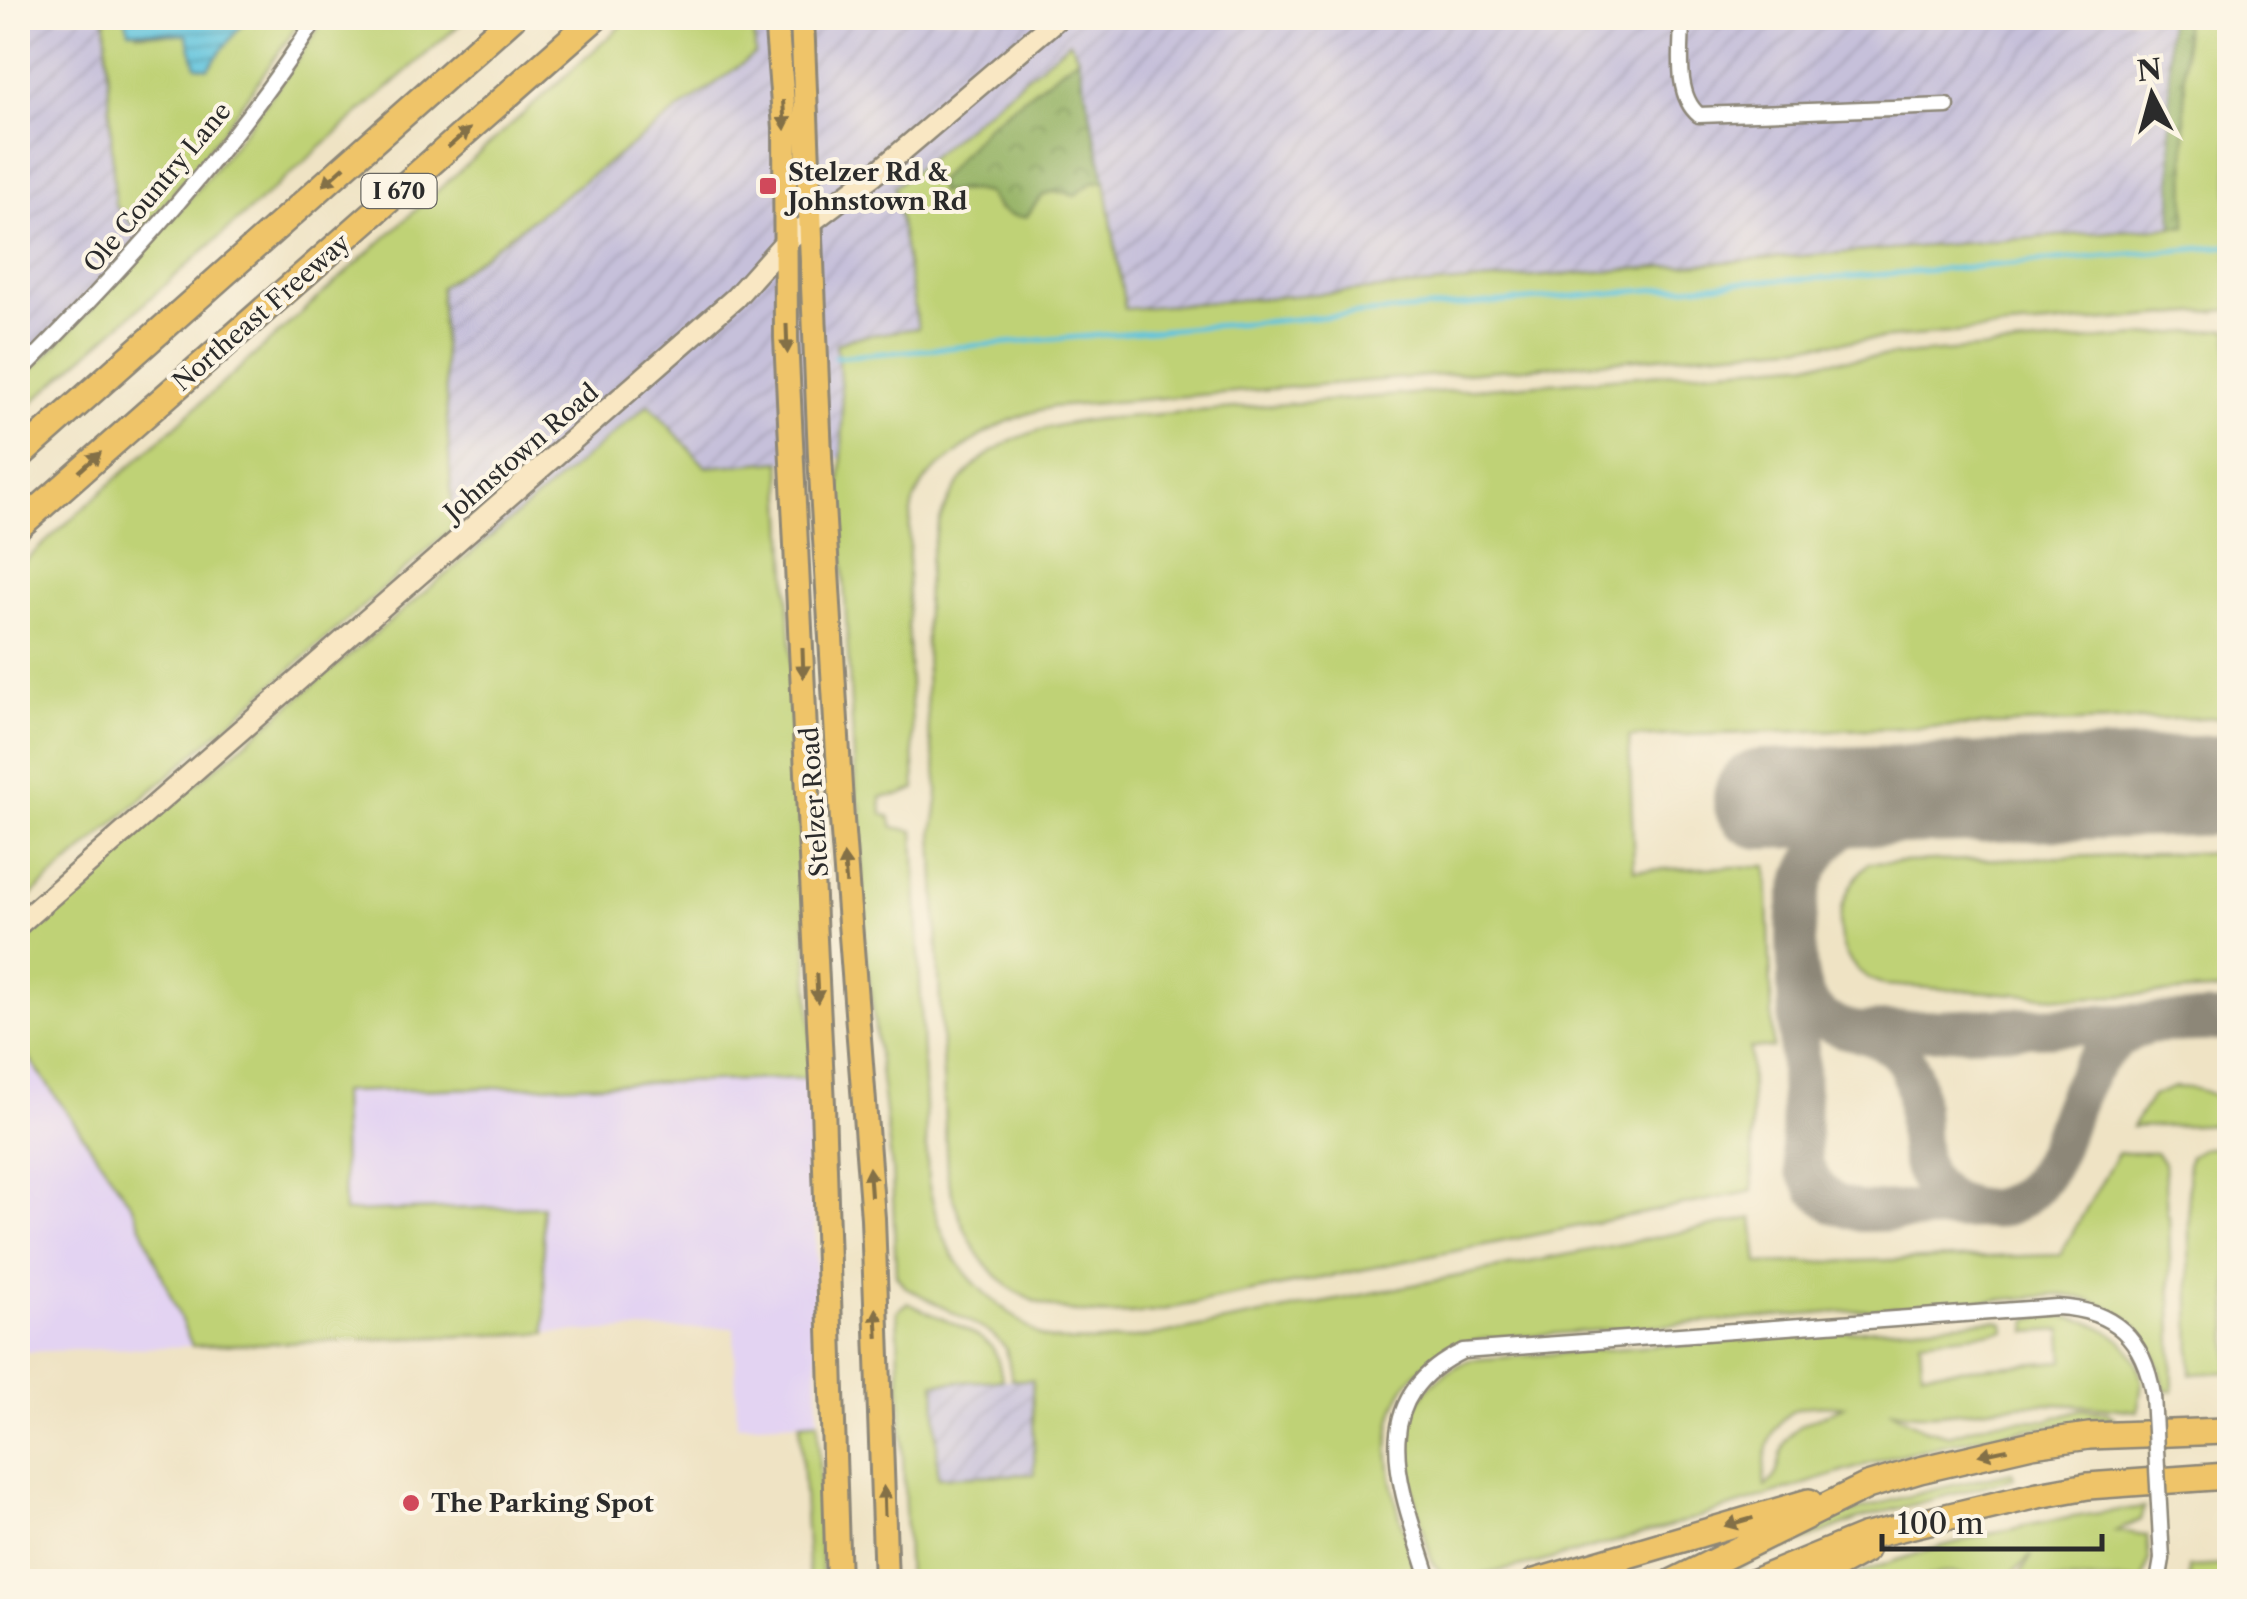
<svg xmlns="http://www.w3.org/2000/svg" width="2247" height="1599" font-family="'Libre Caslon Text',serif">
  <defs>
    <pattern id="industrial-furrows" width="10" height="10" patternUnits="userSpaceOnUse" patternTransform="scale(2.5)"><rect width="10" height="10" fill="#c6c0da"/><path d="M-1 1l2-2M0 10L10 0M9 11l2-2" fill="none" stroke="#aaa5bb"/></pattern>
    <pattern id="forest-crowns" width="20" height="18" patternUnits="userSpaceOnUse" patternTransform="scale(2.5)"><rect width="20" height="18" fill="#97b467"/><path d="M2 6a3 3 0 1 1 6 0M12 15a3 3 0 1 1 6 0" fill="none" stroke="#7b9355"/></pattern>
    <pattern id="water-rules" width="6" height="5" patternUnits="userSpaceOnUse" patternTransform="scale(2.5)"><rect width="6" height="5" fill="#60c4de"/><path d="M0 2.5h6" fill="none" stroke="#4f9fb4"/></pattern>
  </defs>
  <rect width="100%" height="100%" fill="#fcf5e5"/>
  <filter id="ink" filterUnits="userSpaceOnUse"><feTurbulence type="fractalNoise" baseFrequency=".01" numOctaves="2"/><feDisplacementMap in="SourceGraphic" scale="20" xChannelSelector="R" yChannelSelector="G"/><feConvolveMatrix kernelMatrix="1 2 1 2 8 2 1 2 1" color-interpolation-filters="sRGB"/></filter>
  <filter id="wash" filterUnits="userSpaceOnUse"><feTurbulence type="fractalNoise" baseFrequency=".0048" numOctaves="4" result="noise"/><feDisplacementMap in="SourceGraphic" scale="40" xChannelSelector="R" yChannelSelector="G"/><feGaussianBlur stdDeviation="2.25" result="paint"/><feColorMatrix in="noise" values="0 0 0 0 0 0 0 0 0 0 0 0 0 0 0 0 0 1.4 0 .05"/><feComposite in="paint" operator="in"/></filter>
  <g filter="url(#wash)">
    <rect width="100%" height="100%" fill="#efe3c4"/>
    <path fill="#e3d3f2" d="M18,1042L133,1207L192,1346L18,1352Z
      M814,1078L818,1421L737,1425L734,1327L546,1333L541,1206L344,1212L340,1092Z"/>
    <path fill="url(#industrial-furrows)" d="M18,18H105L115,205L153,244L18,383Z
      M754,18H2168L2173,227L1125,309L1105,181L1078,57L1070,41L894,187L918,328L850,338L837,344L841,379L843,458L706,467L649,405L473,552L453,528L440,287L755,55Z
      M1032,1379L1035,1474L938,1477L935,1382Z"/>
    <path fill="#bfd276" stroke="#757e50" stroke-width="2.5" fill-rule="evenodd" d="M105,18H125L137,33L187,35L196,66L208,68L247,18H303L222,132L141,233L115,205Z
      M325,18H467L18,415V383C132,272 237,151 325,18Z
      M630,18H754L755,54L440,287L453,528L18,907V567Z
      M2184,18H2229V310L1053,407C1016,415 987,429 957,453C938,469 929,470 916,496C908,512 910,532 909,549C905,629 912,709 915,789L900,795L881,797L882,814L890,817L893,827L914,831L928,1181C940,1244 959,1277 1011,1314C1020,1321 1032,1333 1043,1337C1073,1347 1127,1339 1159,1335L1753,1218L1758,1264L2060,1255L2118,1153H2156L2164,1163L2167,1214L2169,1215L2173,1391H2165C2154,1332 2121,1300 2060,1295L1485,1339C1452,1345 1427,1356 1407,1384C1368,1440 1401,1512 1415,1572V1581H908L897,1311L908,1303C929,1314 981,1332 993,1349C999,1358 1000,1370 1002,1380L935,1383L938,1477L1035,1474L1032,1380H1012L1006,1348L992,1334L904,1286L896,1275L892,1169L862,921L861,808L856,796L839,491C845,442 843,393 836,344L850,338L918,328L894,187L1070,41L1078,57L988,125L940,192L971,190L988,193L998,210L1027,216L1040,195L1057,190L1075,195L1093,182L1105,181L1125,309L2185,226Z
      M2229,329V717L1629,737L1634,870L1767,866L1773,1048H1750L1753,1191L1153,1312C1038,1325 972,1291 947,1173L933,831C943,787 936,774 929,733C925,706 927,676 926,649C922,514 950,435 1098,419Z
      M649,404L706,467L781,461L814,1078L341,1092L344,1212L542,1206L546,1333L192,1346L133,1207L18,1042V933Z
      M2229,852V990L2075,998L1885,985C1826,967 1829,900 1869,863Z
      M2175,1087C2201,1088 2226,1092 2227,1124L2132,1127L2152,1096Z
      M2203,1148H2229V1389L2228,1372L2191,1374L2188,1165L2190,1156Z
      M2047,1315C2087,1317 2133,1332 2141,1378C2143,1388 2139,1401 2137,1411C2092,1406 2049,1401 2005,1406C1964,1410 1930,1420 1889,1410L1923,1428L1949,1435L1994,1421L2048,1420L2081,1409L2107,1413L2114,1418L1994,1434L1894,1456L1658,1530L1537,1563L1462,1579C1446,1578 1439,1572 1431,1559C1412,1481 1374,1401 1470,1360L1996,1320L2004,1323L2005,1331L1920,1340L1922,1372L2064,1361L2062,1330L2027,1332L2028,1320ZM1844,1406C1826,1416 1793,1422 1784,1444C1776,1464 1784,1470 1765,1487C1762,1458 1770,1415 1804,1407C1816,1404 1832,1406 1844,1406Z
      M818,1421L822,1581H804H809L800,1423Z
      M2012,1472L2014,1478L1858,1519L1706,1581L1682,1582C1736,1558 1790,1532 1847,1514C1901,1496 1957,1484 2012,1472Z
      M2144,1507L2140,1520L2116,1531L2147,1535L2149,1560L2143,1581H2016L2032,1555L2004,1581C1973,1582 1951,1563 1921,1581H1841C1937,1542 2041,1519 2144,1507Z
      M2229,1565V1581H2189V1567Z"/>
    <path fill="url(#forest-crowns)" stroke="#617049" stroke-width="2.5" d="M2168,18H2184L2186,226L2173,227Z
      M1078,57L1105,181L1093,182L1075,195C1046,187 1042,193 1027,216C1006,219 998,209 987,193L971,190L940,192L937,182L988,125Z"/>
    <path fill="url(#water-rules)" stroke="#467884" stroke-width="2.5" d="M125,18H247L208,68L196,66L187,35L129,30Z"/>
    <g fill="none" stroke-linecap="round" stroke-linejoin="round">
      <path stroke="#60c4de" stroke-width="5" d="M835,357L1758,281L1849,277L2230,246"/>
      <path stroke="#8d8778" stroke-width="40" d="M1913,795C1878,807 1846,819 1822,849C1801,875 1796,904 1796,936C1796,988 1802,1023 1860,1032L2230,1021
        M1797,980L1801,1149L1804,1167L1815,1187L1835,1204L1861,1212L1992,1209C2085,1192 2045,1062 2145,1025
        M1861,1033C1970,1058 1864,1189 1978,1209"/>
      <path stroke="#8d8778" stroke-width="100" d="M1763,799L2230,785"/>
    </g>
  </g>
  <g filter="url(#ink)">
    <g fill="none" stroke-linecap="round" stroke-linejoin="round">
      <defs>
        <path id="minor" d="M1682,18C1682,48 1674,95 1699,115L1947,106
          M18,374C128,264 232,149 317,18
          M1430,1582C1404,1496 1358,1401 1463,1351L2057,1307C2114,1310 2144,1338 2153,1395
          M2158,1582L2162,1559"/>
        <path id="secondary" d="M18,925L735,298L786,241L881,169L1058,18"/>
        <path id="primary" d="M776,18L785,128L786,338L823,1105L838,1582
          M802,18L820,456L842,820L873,1218L886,1582"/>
        <path id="motorway" d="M18,457L512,18
          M18,527L595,18
          M1535,1582L1809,1502
          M1673,1582L1867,1486L1920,1470L2032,1444L2089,1436L2225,1431
          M1754,1582L1863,1537L2038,1495L2088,1486L2227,1476
          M1806,1582L1865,1550"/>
      </defs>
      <use href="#minor" stroke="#8d8778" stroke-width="19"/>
      <use href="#secondary" stroke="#8d8778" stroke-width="25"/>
      <use href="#primary" stroke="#8d8778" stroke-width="28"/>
      <use href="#motorway" stroke="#8d8778" stroke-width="30"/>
      <use href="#minor" stroke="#fff" stroke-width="14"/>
      <use href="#secondary" stroke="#f9e7c3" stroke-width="20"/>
      <use href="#primary" stroke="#efc469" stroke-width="22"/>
      <use href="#motorway" stroke="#efc469" stroke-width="25"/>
      <defs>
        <path id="minor-bridge" d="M2153,1395L2162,1559"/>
      </defs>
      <use href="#minor-bridge" stroke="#8d8778" stroke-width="19" stroke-linecap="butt"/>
      <use href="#minor-bridge" stroke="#fff" stroke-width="14"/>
    </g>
    <defs><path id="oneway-solid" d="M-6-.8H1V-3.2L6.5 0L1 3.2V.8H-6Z" transform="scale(2.5)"/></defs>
    <g fill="#837047">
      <use href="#oneway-solid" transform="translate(784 115) rotate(86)"/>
      <use href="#oneway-solid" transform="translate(459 138) rotate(-41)"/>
      <use href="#oneway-solid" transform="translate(334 176) rotate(138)"/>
      <use href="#oneway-solid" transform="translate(787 339) rotate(88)"/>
      <use href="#oneway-solid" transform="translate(90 462) rotate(-42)"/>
      <use href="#oneway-solid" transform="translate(803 663) rotate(88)"/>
      <use href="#oneway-solid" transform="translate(845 869) rotate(-95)"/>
      <use href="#oneway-solid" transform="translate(817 988) rotate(87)"/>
      <use href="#oneway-solid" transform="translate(870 1182) rotate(-94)"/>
      <use href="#oneway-solid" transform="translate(877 1323) rotate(-93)"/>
      <use href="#oneway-solid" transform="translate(1993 1452) rotate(168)"/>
      <use href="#oneway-solid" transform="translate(884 1501) rotate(-92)"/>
      <use href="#oneway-solid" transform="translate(1739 1522) rotate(164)"/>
    </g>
  </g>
  <g fill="#d1495b" stroke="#fcf5e5" stroke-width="4">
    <rect x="758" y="176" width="20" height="20" rx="5"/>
    <circle cx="411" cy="1503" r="10"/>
  </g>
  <g text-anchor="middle" stroke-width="8" stroke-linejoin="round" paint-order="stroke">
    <rect fill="#fcf5e5" stroke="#6a6863" stroke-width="2.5" x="361.5" y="174" width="75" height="34" rx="8"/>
    <g font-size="22" font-weight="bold" fill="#2b2b2b">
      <text x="399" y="199">I 670</text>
    </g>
    <g font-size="25" font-weight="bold" fill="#2b2b2b" stroke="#fcf5e5" text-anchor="start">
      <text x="788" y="181">Stelzer Rd &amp;<tspan x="788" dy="29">Johnstown Rd</tspan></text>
      <text x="431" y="1512">The Parking Spot</text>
    </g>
    <g font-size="25" fill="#2b2b2b" stroke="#fcf5e5">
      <text transform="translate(157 187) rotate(-50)" y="9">Ole Country Lane</text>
      <text transform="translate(261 312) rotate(-41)" y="9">Northeast Freeway</text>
      <text transform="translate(521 452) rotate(-41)" y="9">Johnstown Road</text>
      <text transform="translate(814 802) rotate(-94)" y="9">Stelzer Road</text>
    </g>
  </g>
  <rect width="2247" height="1599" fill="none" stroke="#fcf5e5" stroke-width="60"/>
  <g transform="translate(2152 95) rotate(354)" stroke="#fcf5e5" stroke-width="8" paint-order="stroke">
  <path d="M0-8L18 38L0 25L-18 38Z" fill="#2b2b2b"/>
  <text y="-15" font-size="28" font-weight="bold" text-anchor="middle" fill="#2b2b2b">N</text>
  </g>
  <path d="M1882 1534v15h220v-15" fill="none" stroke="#2b2b2b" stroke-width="5"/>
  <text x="1897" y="1534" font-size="30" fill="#2b2b2b" stroke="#fcf5e5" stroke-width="8" paint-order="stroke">100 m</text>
</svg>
